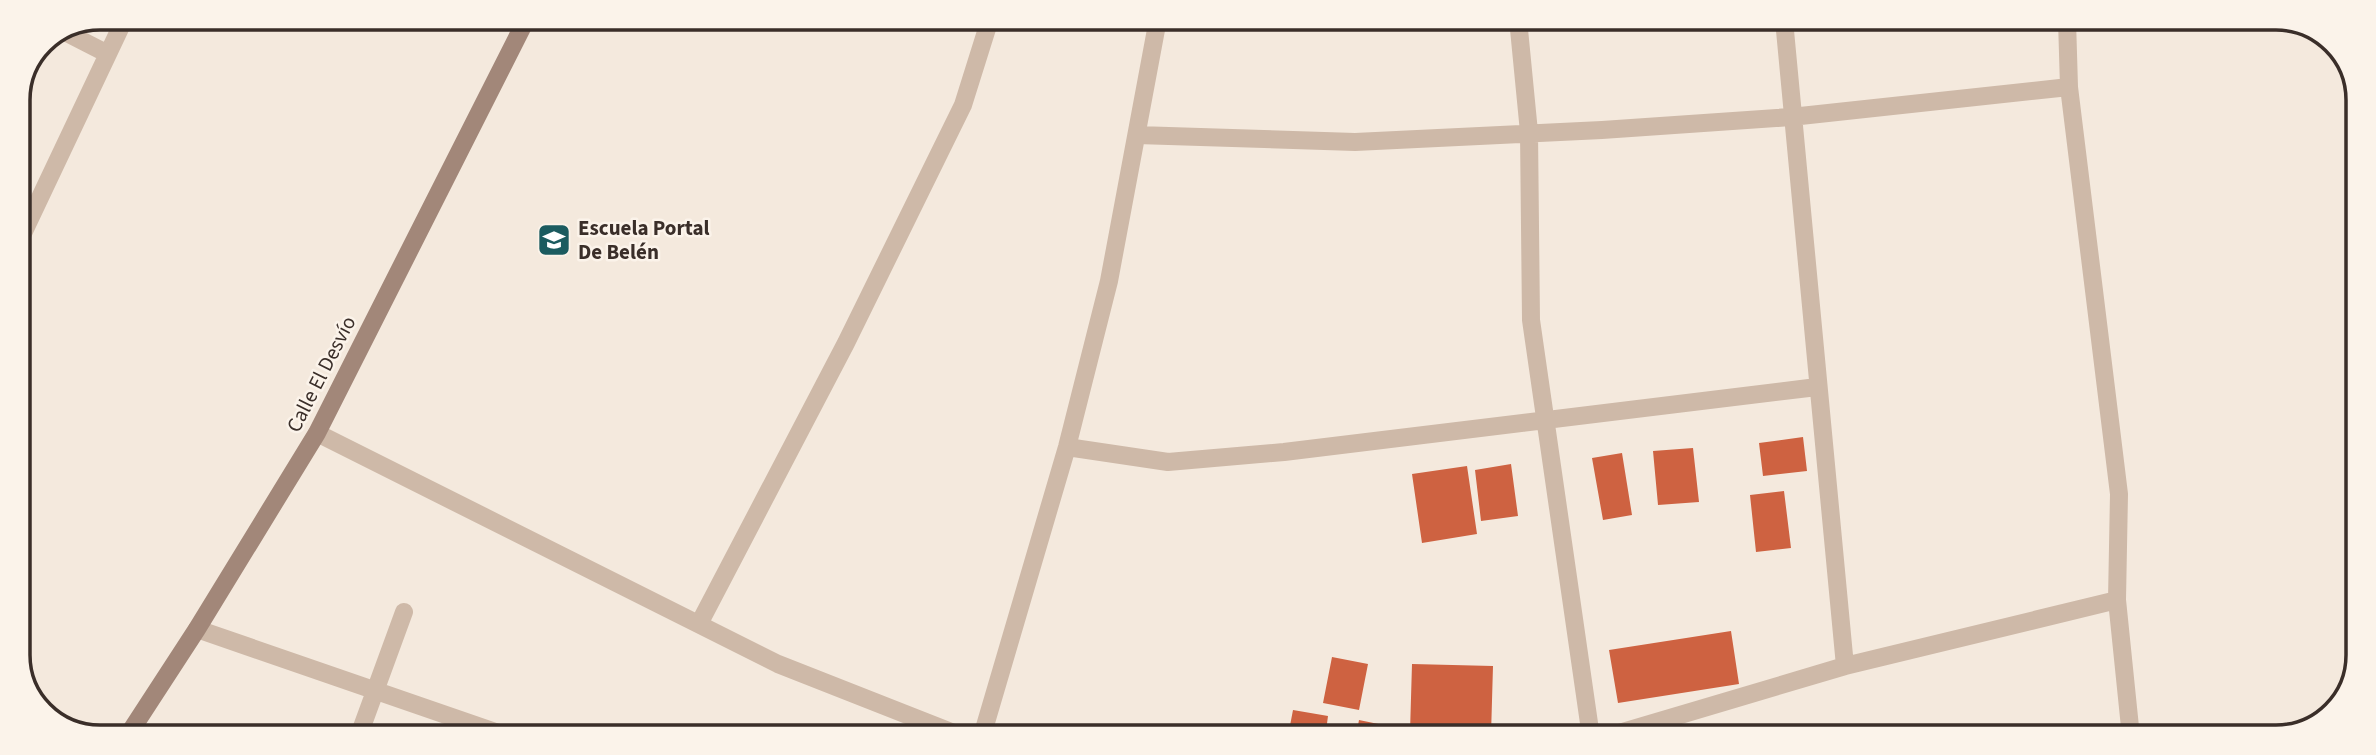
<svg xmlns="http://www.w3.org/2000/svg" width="2376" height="755" font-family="'Source Sans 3',sans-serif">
  <rect width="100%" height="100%" fill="#f4e9dd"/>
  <path fill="#ce6241" d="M1803,437L1807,471L1763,476L1759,443Z
    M1693,448L1699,502L1658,505L1653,451Z
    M1622,453L1632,515L1603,520L1592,458Z
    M1511,464L1518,516L1481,521L1475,470Z
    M1467,466L1477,534L1422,543L1412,474Z
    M1784,491L1791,548L1756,552L1750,495Z
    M1731,631L1739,684L1618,703L1609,650Z
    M1332,657L1368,664L1359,710L1323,703Z
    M1412,664L1493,666L1491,735L1410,732Z
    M1293,710L1328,716L1326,731L1347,736H1288Z
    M1359,720L1388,726L1387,736H1356Z"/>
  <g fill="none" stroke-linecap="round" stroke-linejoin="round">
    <path stroke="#ceb9a8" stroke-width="18" d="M197,629L504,735
      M359,735L404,612"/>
    <path stroke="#ceb9a8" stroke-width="18" d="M1518,19L1529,132L1531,320L1591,737
      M1784,20L1845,666
      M2067,20L2069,87L2119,494L2117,600L2131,737
      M65,32L106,53
      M1137,135L1355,142L1602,130L1791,117L2069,87
      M18,244L125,18
      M317,433L778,664L961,736
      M1067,447L1168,462L1284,452L1817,387
      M699,624L846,343L963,105L990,19
      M982,736L1067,447L1109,281L1158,19
      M1606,737L1845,666L2117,600"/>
    <path stroke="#a28779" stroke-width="18" d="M128,735L197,629L317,433L527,18"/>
  </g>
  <defs>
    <symbol id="school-square" viewBox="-11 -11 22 22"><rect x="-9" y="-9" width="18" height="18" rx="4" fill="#1b5b5f" stroke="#fbf3ea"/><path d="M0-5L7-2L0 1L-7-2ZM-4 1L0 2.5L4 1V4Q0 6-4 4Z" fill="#fff"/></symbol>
  </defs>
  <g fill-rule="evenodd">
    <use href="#school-square" x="535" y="221" width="38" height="38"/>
  </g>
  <g text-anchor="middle" stroke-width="5" stroke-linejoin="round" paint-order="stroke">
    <g font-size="21" font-weight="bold" fill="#3a2e29" stroke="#fbf3ea" text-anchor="start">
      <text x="578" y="235">Escuela Portal<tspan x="578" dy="24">De Belén</tspan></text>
    </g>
    <g font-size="21" fill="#3a2e29" stroke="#fbf3ea">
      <text transform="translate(321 374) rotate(-63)" y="7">Calle El Desvío</text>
    </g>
  </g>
  <path d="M0 0H2376V755H0ZM100 30H2276A70 70 0 0 1 2346 100V655A70 70 0 0 1 2276 725H100A70 70 0 0 1 30 655V100A70 70 0 0 1 100 30Z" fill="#fbf3ea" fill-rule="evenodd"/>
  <path fill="none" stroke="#3a2e29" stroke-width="3.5" d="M100 30H2276A70 70 0 0 1 2346 100V655A70 70 0 0 1 2276 725H100A70 70 0 0 1 30 655V100A70 70 0 0 1 100 30Z"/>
</svg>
